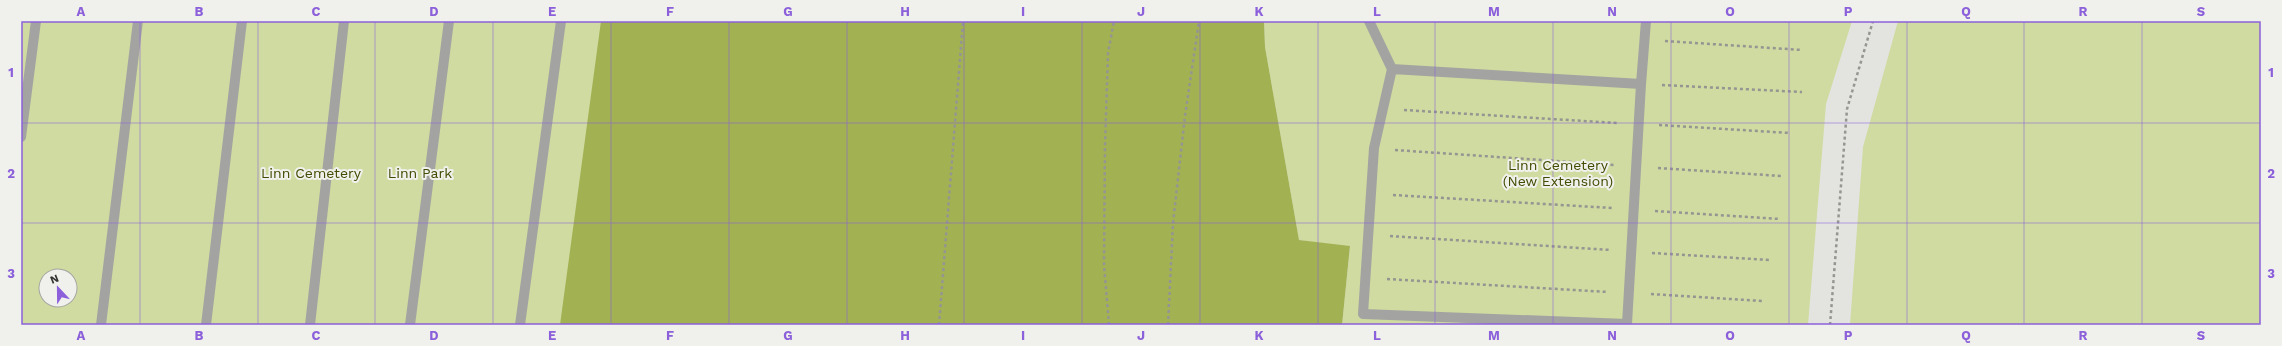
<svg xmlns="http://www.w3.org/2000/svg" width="2282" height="346" font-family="'Work Sans',sans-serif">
  <rect width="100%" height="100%" fill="#e3e4df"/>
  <path fill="#cfdba0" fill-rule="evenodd" d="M21,21H819L785,325H21ZM46,276H70V300H46Z
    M1264,21H1852L1826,104L1808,325H1342L1350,247L1299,240L1265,47Z
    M1898,21H2261V325H1850L1863,147Z"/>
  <path fill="#a2b152" d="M601,21H1264L1265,47L1299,240L1350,246L1342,325H560Z"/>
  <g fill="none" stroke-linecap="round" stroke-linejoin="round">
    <path stroke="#959592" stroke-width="2.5" stroke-dasharray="3 3" stroke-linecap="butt" d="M1665,41L1802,50
      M1662,85L1802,92
      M1404,110L1617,123
      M1659,125L1790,133
      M1395,150L1615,165
      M1658,168L1781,176
      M1393,195L1612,208
      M1655,211L1780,219
      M1390,236L1611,250
      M1652,253L1770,260
      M1387,279L1608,292
      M1651,294L1762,301
      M939,325L963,21
      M1109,325L1104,265L1105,146L1108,53L1114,21
      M1168,325L1173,223L1185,116L1199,21
      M1830,325L1847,109L1873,21"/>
    <path stroke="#a3a4a2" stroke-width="10" d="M1369,21L1392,69L1641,84L1646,21
      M1392,69L1374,148L1363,314L1627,324L1641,84
      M21,137L36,21
      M101,325L138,21
      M206,325L242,21
      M310,325L344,21
      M410,325L449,21
      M520,325L561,21"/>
  </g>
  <path fill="none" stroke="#8b60da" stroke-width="1" stroke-opacity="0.55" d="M140,21V325M258,21V325M375,21V325M493,21V325M611,21V325M729,21V325M847,21V325M964,21V325M1082,21V325M1200,21V325M1318,21V325M1435,21V325M1553,21V325M1671,21V325M1789,21V325M1907,21V325M2024,21V325M2142,21V325M21,123H2261M21,223H2261"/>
  <g text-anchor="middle" stroke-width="4" stroke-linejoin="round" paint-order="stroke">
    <g font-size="14" fill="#424b00" stroke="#f0f1ec">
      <text x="1558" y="170">Linn Cemetery<tspan x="1558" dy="16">(New Extension)</tspan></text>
      <text x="311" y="178">Linn Cemetery</text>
      <text x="420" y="178">Linn Park</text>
    </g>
  </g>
  <rect width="2282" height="346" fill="none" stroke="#f0f1ec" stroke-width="44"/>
  <g transform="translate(58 288) rotate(338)"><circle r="19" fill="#f0f1ec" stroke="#a5a5a2"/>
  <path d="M0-3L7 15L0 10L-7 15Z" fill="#8b60da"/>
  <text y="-6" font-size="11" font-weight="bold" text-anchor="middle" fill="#343433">N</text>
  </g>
  <rect x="22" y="22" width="2238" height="302" fill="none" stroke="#8b60da" stroke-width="1.5"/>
  <g font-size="13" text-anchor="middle" font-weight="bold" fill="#8b60da">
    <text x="81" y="16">A</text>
    <text x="199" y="16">B</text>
    <text x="316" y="16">C</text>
    <text x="434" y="16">D</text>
    <text x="552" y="16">E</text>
    <text x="670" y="16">F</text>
    <text x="788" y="16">G</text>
    <text x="905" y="16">H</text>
    <text x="1023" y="16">I</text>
    <text x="1141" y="16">J</text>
    <text x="1259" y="16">K</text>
    <text x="1377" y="16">L</text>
    <text x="1494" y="16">M</text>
    <text x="1612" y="16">N</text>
    <text x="1730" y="16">O</text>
    <text x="1848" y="16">P</text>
    <text x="1966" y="16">Q</text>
    <text x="2083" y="16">R</text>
    <text x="2201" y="16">S</text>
    <text x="11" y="77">1</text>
    <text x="2271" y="77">1</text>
    <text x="11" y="178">2</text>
    <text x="2271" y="178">2</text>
    <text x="11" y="278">3</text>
    <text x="2271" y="278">3</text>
    <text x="81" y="340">A</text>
    <text x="199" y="340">B</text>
    <text x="316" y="340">C</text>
    <text x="434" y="340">D</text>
    <text x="552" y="340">E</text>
    <text x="670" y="340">F</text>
    <text x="788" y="340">G</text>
    <text x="905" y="340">H</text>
    <text x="1023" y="340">I</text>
    <text x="1141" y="340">J</text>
    <text x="1259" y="340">K</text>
    <text x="1377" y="340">L</text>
    <text x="1494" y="340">M</text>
    <text x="1612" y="340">N</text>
    <text x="1730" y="340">O</text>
    <text x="1848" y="340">P</text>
    <text x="1966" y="340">Q</text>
    <text x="2083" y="340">R</text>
    <text x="2201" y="340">S</text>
  </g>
</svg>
